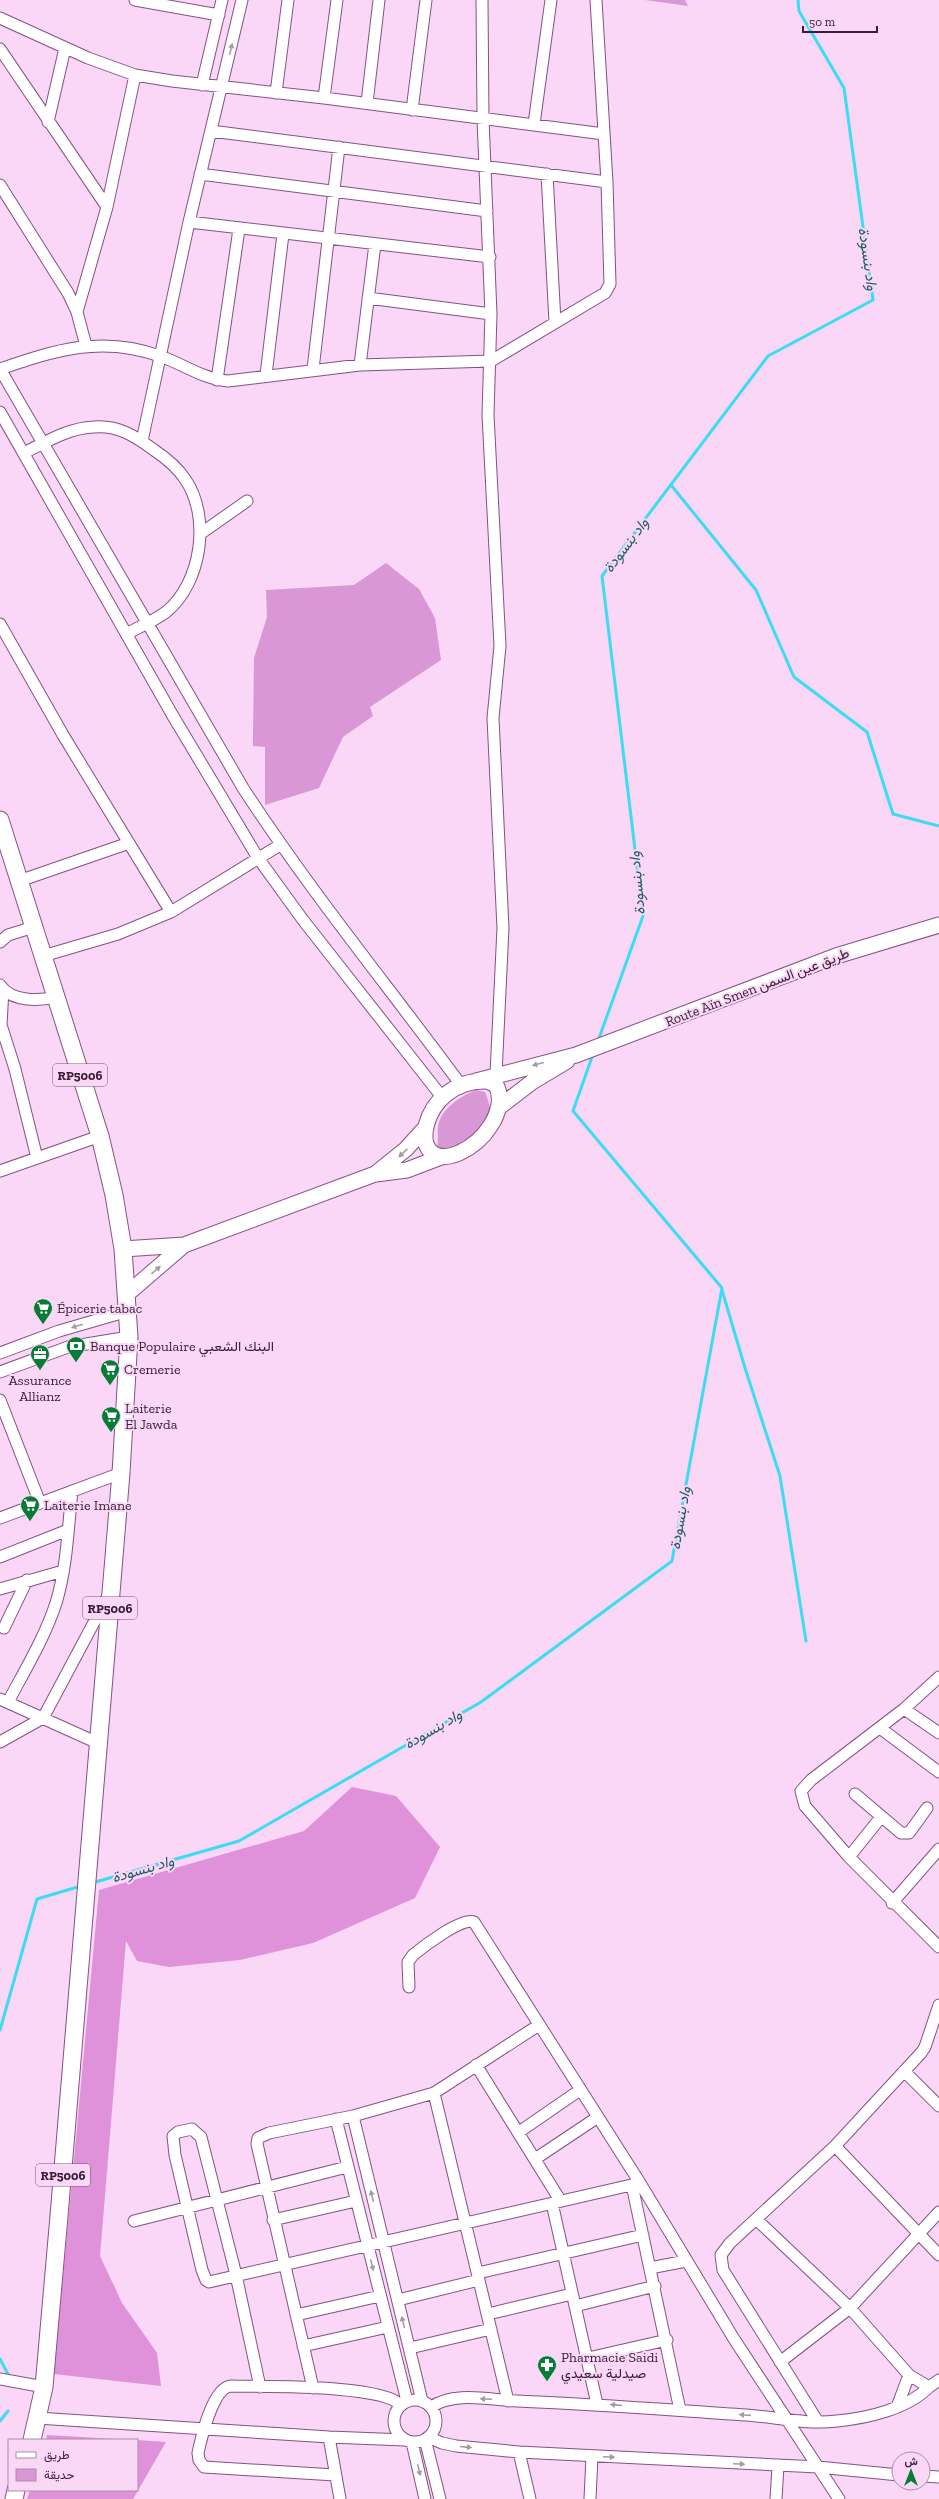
<svg xmlns="http://www.w3.org/2000/svg" width="939" height="2499" font-family="'Zilla Slab',Vazirmatn,serif">
  <rect width="100%" height="100%" fill="#fad6f7"/>
  <path fill="#da97d6" d="M645,0H685L688,6Z
    M386,563L419,589L435,618L441,660L370,707L373,716L343,737L319,788L265,805V747L253,746V737L254,658L267,617L266,590L354,585Z
    M476,1090L485,1092C502,1130 474,1135 445,1154L437,1146C439,1140 437,1133 438,1127C440,1109 461,1096 476,1090Z"/>
  <path fill="#df92da" d="M352,1787L396,1796L440,1847L415,1898L313,1943L240,1960L169,1967L137,1961L126,1941L100,2256L122,2303L157,2353L161,2386L54,2374L99,1890L304,1831Z
    M47,2435L131,2440H46Z
    M137,2440L166,2442L133,2499H27L30,2490H137Z"/>
  <g fill="none" stroke-linecap="round" stroke-linejoin="round">
    <path stroke="#3cdcf3" stroke-width="3" d="M671,485L756,590L794,677L867,732L893,814L939,826
      M598,1041L643,916L602,576L768,356L873,300L844,88L799,11L798,0
      M722,1290L745,1368L780,1476L806,1641
      M92,1883L239,1841L481,1702L672,1561L722,1288L573,1111L593,1054
      M0,2030L37,1899L81,1886
      M0,2359L10,2378
      M0,2421L8,2411"/>
    <defs>
      <path id="street" d="M135,0L219,15
        M482,0L483,119L491,314L488,415L500,646L493,718L503,928L496,1074
        M0,18L88,58L135,75L172,81L324,98L604,134
        M0,49L107,207
        M202,85L222,0
        M276,93L288,0
        M324,98L337,0
        M367,103L379,0
        M412,110L426,0
        M48,122L65,48
        M534,124L551,0
        M211,131L607,182
        M200,174L487,211
        M547,174L555,322
        M0,185L68,293L77,312L86,346
        M189,222L490,257
        M368,298L491,314
        M77,312L107,207L135,75
        M360,365L375,244
        M0,369C56,350 101,335 160,356C183,364 203,379 228,381L360,365L491,361L605,293L610,284L607,182L596,0
        M0,369L243,788C310,891 388,986 461,1085
        M313,369L339,147
        M266,375L283,234
        M217,380L239,229
        M0,412L173,716L258,858L303,920L442,1097
        M142,441L189,222L242,0
        M24,453C46,442 68,428 94,427C118,425 135,436 154,450C166,458 177,467 185,479C211,516 202,583 166,612C154,621 139,627 126,634
        M200,534L247,501
        M0,624L63,735L171,912
        M19,881L129,843
        M0,942L8,935L34,927
        M43,956L118,934L171,912L280,845
        M0,985C11,1002 39,1001 56,997
        M3,989L1,1025L15,1069L37,1158
        M0,1171L100,1136
        M0,1353L59,1331L128,1311
        M0,1372L68,1347L129,1337
        M0,1400L40,1503
        M0,1518L121,1473
        M0,1557L68,1530
        M0,1589L63,1571
        M4,1628L27,1580
        M939,1677L904,1709L811,1780L801,1791L805,1806L849,1857L939,1947
        M0,1699L100,1744
        M8,1702C25,1670 45,1637 56,1603C67,1567 68,1528 72,1491
        M904,1709L939,1733
        M880,1728L939,1772
        M0,1742L43,1718L108,1596
        M855,1794L901,1833H909L927,1808
        M849,1857L881,1817
        M892,1903L939,1849
        M409,1987L408,1962L413,1955C424,1946 462,1917 474,1922L640,2183L734,2339L839,2499
        M476,2065L560,2200
        M904,2071L939,2106
        M434,2093L508,2401
        M353,2116L422,2401
        M336,2119L407,2401
        M519,2132L580,2090
        M835,2146L939,2255
        M535,2159L598,2117
        M632,2185L680,2410
        M552,2203L597,2404
        M273,2220L356,2201
        M757,2220L850,2308L909,2375L929,2387L939,2380
        M134,2221L347,2167
        M650,2268L686,2261
        M478,2273L643,2235
        M398,2300L479,2280
        M575,2306L655,2286
        M488,2314L572,2294
        M296,2315L380,2296
        M303,2346L388,2327
        M410,2348L491,2329
        M588,2358L667,2340
        M780,2362L850,2308L939,2212
        M0,2379L44,2387
        M260,2387L236,2275L201,2137L192,2129L178,2132L173,2136L175,2155L202,2270L206,2280L209,2282L640,2183
        M313,2388L257,2144L258,2138L269,2133L353,2116L434,2093L539,2025
        M394 2421a21 21 0 1 1 42 0a21 21 0 1 1-42 0Z
        M431,2407C455,2391 489,2400 517,2401C593,2404 670,2410 746,2415C776,2417 808,2425 837,2421C868,2418 907,2409 929,2387
        M897,2407L909,2375
        M37,2418L329,2437L405,2440
        M818,2422L723,2270L721,2255L730,2243L835,2146L921,2053L925,2047L939,2005
        M329,2437L340,2499
        M428,2437L442,2443L456,2446L519,2452L818,2467L899,2475
        M425,2439L440,2499
        M412,2442L425,2499
        M519,2452L530,2499
        M335,2475L204,2467L199,2460L198,2453C201,2439 213,2387 231,2386C264,2387 381,2384 401,2405
        M923,2476L939,2477
        M590,2499L592,2456
        M776,2499L778,2466"/>
      <path id="secondary" d="M476,1081L576,1055L836,956L939,925
        M487,1081L496,1085C503,1098 498,1114 491,1125C483,1138 472,1147 459,1153C403,1176 419,1078 487,1081Z
        M498,1108L532,1082L567,1061
        M376,1174L407,1170L441,1157
        M123,1249L184,1245L375,1174L406,1149L426,1127
        M127,1294L184,1245"/>
      <path id="primary" d="M0,820L100,1136L114,1195L123,1249L129,1337L121,1473L59,2216L44,2387L32,2440
        M14,2499L16,2490"/>
    </defs>
    <use href="#street" stroke="#865183" stroke-width="13"/>
    <use href="#secondary" stroke="#865183" stroke-width="17"/>
    <use href="#primary" stroke="#865183" stroke-width="19"/>
    <use href="#street" stroke="#fff" stroke-width="11"/>
    <use href="#secondary" stroke="#fff" stroke-width="15"/>
    <use href="#primary" stroke="#fff" stroke-width="17"/>
  </g>
  <defs><path id="oneway-solid" d="M-6-.8H1V-3.2L6.5 0L1 3.2V.8H-6Z"/></defs>
  <g fill="#a59ba4">
    <use href="#oneway-solid" transform="translate(231 49) rotate(-77)"/>
    <use href="#oneway-solid" transform="translate(538 1064) rotate(165)"/>
    <use href="#oneway-solid" transform="translate(403 1153) rotate(137)"/>
    <use href="#oneway-solid" transform="translate(156 1270) rotate(-41)"/>
    <use href="#oneway-solid" transform="translate(77 1326) rotate(162)"/>
    <use href="#oneway-solid" transform="translate(372 2196) rotate(-104)"/>
    <use href="#oneway-solid" transform="translate(372 2265) rotate(76)"/>
    <use href="#oneway-solid" transform="translate(403 2322) rotate(-104)"/>
    <use href="#oneway-solid" transform="translate(486 2399) rotate(-178)"/>
    <use href="#oneway-solid" transform="translate(616 2405) rotate(-175)"/>
    <use href="#oneway-solid" transform="translate(745 2415) rotate(-176)"/>
    <use href="#oneway-solid" transform="translate(466 2447) rotate(5)"/>
    <use href="#oneway-solid" transform="translate(609 2457) rotate(3)"/>
    <use href="#oneway-solid" transform="translate(739 2464) rotate(3)"/>
    <use href="#oneway-solid" transform="translate(419 2470) rotate(77)"/>
  </g>
  <defs>
    <symbol id="supermarket-pin" viewBox="-11 -11 22 30"><path d="M0 17L-7.5 6A9.5 9.5 0 1 1 7.5 6Z" fill="#067d34" stroke="#fad6f7"/><path d="M-6-5.5h2.5l.6 2H6L4.5 2H-2.5L-4.4-4H-6ZM-1.5 3.2a1.3 1.3 0 1 0 .1 0ZM3 3.2a1.3 1.3 0 1 0 .1 0Z" fill="#fff"/></symbol>
    <symbol id="bank-pin" viewBox="-11 -11 22 30"><path d="M0 17L-7.5 6A9.5 9.5 0 1 1 7.5 6Z" fill="#067d34" stroke="#fad6f7"/><path d="M-6-4H6V4H-6ZM0-2.3a2.3 2.3 0 1 0 0 4.6a2.3 2.3 0 1 0 0-4.6Z" fill="#fff"/></symbol>
    <symbol id="office-pin" viewBox="-11 -11 22 30"><path d="M0 17L-7.5 6A9.5 9.5 0 1 1 7.5 6Z" fill="#067d34" stroke="#fad6f7"/><path d="M-6-3h4V-5.5h4V-3h4V5H-6ZM-1-4.5V-3h2v-1.5ZM-6 0V1H6V0Z" fill="#fff"/></symbol>
    <symbol id="pharmacy-pin" viewBox="-11 -11 22 30"><path d="M0 17L-7.5 6A9.5 9.5 0 1 1 7.5 6Z" fill="#067d34" stroke="#fad6f7"/><path d="M-2-6h4v4h4v4h-4v4h-4v-4h-4v-4h4Z" fill="#fff"/></symbol>
  </defs>
  <g fill-rule="evenodd">
    <use href="#supermarket-pin" x="32" y="1297" width="22" height="30"/>
    <use href="#bank-pin" x="65" y="1335" width="22" height="30"/>
    <use href="#office-pin" x="29" y="1343" width="22" height="30"/>
    <use href="#supermarket-pin" x="99" y="1358" width="22" height="30"/>
    <use href="#supermarket-pin" x="100" y="1405" width="22" height="30"/>
    <use href="#supermarket-pin" x="19" y="1494" width="22" height="30"/>
    <use href="#pharmacy-pin" x="536" y="2354" width="22" height="30"/>
  </g>
  <g text-anchor="middle" stroke-width="4" stroke-linejoin="round" paint-order="stroke">
    <g fill="#fad6f7" stroke="#72576f" stroke-width="1">
      <rect x="53" y="1064" width="54" height="22" rx="3"/>
      <rect x="83" y="1597" width="54" height="22" rx="3"/>
      <rect x="36" y="2164" width="54" height="22" rx="3"/>
    </g>
    <g font-size="13" font-weight="bold" fill="#372035">
      <text x="80" y="1080">RP5006</text>
      <text x="110" y="1613">RP5006</text>
      <text x="63" y="2180">RP5006</text>
    </g>
    <g font-size="14" fill="#372035" stroke="#fad6f7">
      <text transform="translate(757 987) rotate(-21)" y="5">Route Aïn Smen طريق عين السمن</text>
    </g>
    <g font-size="14" fill="#372035" stroke="#fad6f7" text-anchor="start">
      <text x="57" y="1313">Épicerie tabac</text>
      <text x="90" y="1351">Banque Populaire البنك الشعبي</text>
      <text x="124" y="1374">Cremerie</text>
      <text x="40" y="1385" text-anchor="middle">Assurance<tspan x="40" dy="16">Allianz</tspan></text>
      <text x="125" y="1413">Laiterie<tspan x="125" dy="16">El Jawda</tspan></text>
      <text x="44" y="1510">Laiterie Imane</text>
      <text x="561" y="2362">Pharmacie Saidi<tspan x="561" dy="16">صيدلية سعيدي</tspan></text>
    </g>
    <g font-size="15" font-style="italic" fill="#1e5c66" stroke="#fad6f7">
      <text transform="translate(868 259) rotate(82)" y="5">واد بنسودة</text>
      <text transform="translate(626 545) rotate(-53)" y="5">واد بنسودة</text>
      <text transform="translate(637 883) rotate(-95)" y="5">واد بنسودة</text>
      <text transform="translate(680 1518) rotate(-80)" y="5">واد بنسودة</text>
      <text transform="translate(433 1729) rotate(-30)" y="5">واد بنسودة</text>
      <text transform="translate(143 1869) rotate(-16)" y="5">واد بنسودة</text>
    </g>
  </g>
  <rect x="8" y="2439" width="130" height="52" fill="#fad6f7" stroke="#ac8da9"/>
  <rect x="16" y="2452" width="20" height="6" fill="#ffffff" stroke="#ac8da9"/>
  <text x="44" y="2459" font-size="12" fill="#372035">طريق</text>
  <rect x="16" y="2469" width="20" height="12" fill="#da97d6" stroke="#ac8da9"/>
  <text x="44" y="2479" font-size="12" fill="#372035">حديقة</text>
  <g transform="translate(911 2471)"><circle r="19" fill="#fad6f7" stroke="#ac8da9"/>
  <path d="M0-3L7 15L0 10L-7 15Z" fill="#067d34"/>
  <text y="-6" font-size="11" font-weight="bold" text-anchor="middle" fill="#372035">ش</text>
  </g>
  <path d="M803 26v6h74v-6" fill="none" stroke="#372035" stroke-width="2"/>
  <text x="809" y="26" font-size="12" fill="#372035" stroke="#fad6f7" stroke-width="3" paint-order="stroke">50 m</text>
</svg>
